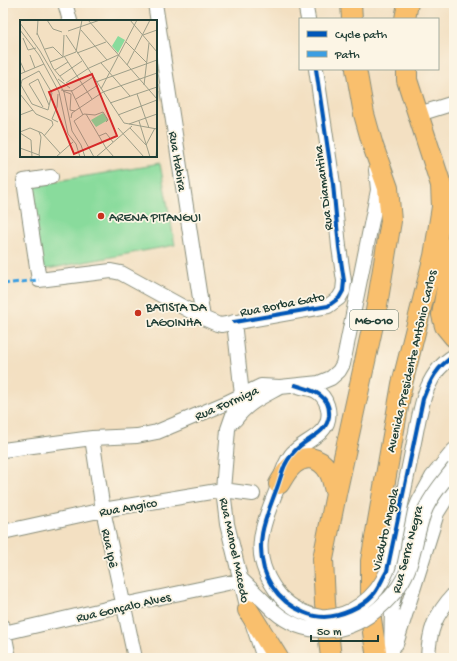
<svg xmlns="http://www.w3.org/2000/svg" width="457" height="661" font-family="'Gochi Hand',sans-serif">
  <rect width="100%" height="100%" fill="#fcf5e5"/>
  <filter id="ink" filterUnits="userSpaceOnUse"><feTurbulence type="fractalNoise" baseFrequency=".025" numOctaves="2"/><feDisplacementMap in="SourceGraphic" scale="8" xChannelSelector="R" yChannelSelector="G"/><feConvolveMatrix kernelMatrix="1 2 1 2 8 2 1 2 1" color-interpolation-filters="sRGB"/></filter>
  <filter id="wash" filterUnits="userSpaceOnUse"><feTurbulence type="fractalNoise" baseFrequency=".012" numOctaves="4" result="noise"/><feDisplacementMap in="SourceGraphic" scale="16" xChannelSelector="R" yChannelSelector="G"/><feGaussianBlur stdDeviation="0.9" result="paint"/><feColorMatrix in="noise" values="0 0 0 0 0 0 0 0 0 0 0 0 0 0 0 0 0 1.4 0 .05"/><feComposite in="paint" operator="in"/></filter>
  <g filter="url(#wash)">
    <rect width="100%" height="100%" fill="#f3e0c2"/>
    <path fill="#89db9c" stroke="#548c68" d="M160,164L175,245L42,270L26,186Z"/>
  </g>
  <g filter="url(#ink)">
    <g fill="none" stroke-linecap="round" stroke-linejoin="round">
      <defs>
        <path id="minor" d="M65,3L70,21
          M155,3L203,318
          M305,3L308,19
          M419,114L454,103
          M51,177L24,181L39,280L111,271L121,273L203,318L217,324L221,325L328,306L339,298L343,291L344,281L339,247L333,184L316,69
          M234,322L242,395
          M242,395L235,409L228,429L223,490L227,524L248,610L264,658
          M235,420C247,403 262,397 280,387
          M415,437C421,407 425,373 454,356
          M92,438L103,510L135,658
          M3,450L92,438L137,436L157,432L226,403L261,386L280,387L319,383L331,378L339,371L343,364L378,190L376,170
          M3,532L103,510L223,490L253,494
          M281,597C249,558 260,531 277,489C281,478 283,465 291,455C300,443 321,438 327,423C331,412 327,397 316,391C312,389 306,388 301,387
          M3,627L9,658
          M4,633L123,605L242,580L274,611
          M396,644L434,523L437,513L454,486
          M391,658L392,606L399,570L414,513L419,501L432,477L454,450
          M428,658C429,630 435,615 454,594"/>
        <path id="highway" d="M351,3L352,19
          M405,19L408,3
          M454,246L442,315L445,326L454,337
          M279,484C283,478 287,469 294,464C309,452 324,460 331,476C333,482 334,488 336,494
          M248,610L278,658
          M331,658L325,603L323,559L336,494L376,311L391,221L388,188L373,146L364,114L356,69
          M377,658L371,619V561L402,384L434,256L442,207L441,185L407,80V69"/>
      </defs>
      <use href="#minor" stroke="#898e7b" stroke-width="16"/>
      <use href="#highway" stroke="#898e7b" stroke-width="22"/>
      <use href="#minor" stroke="#fff" stroke-width="14"/>
      <use href="#highway" stroke="#f9bf6d" stroke-width="20"/>
      <defs>
        <path id="minor-bridge" d="M281,597C292,608 305,615 321,617C349,619 377,597 387,571C392,558 393,543 396,529C402,499 409,468 415,437
          M274,611C291,626 310,632 332,630C366,626 400,595 410,564C416,545 418,526 426,508C433,493 444,481 454,468"/>
      </defs>
      <use href="#minor-bridge" stroke="#898e7b" stroke-width="16" stroke-linecap="butt"/>
      <use href="#minor-bridge" stroke="#fff" stroke-width="14"/>
      <path stroke="#3c9ee2" stroke-width="3" stroke-dasharray="6 3" stroke-linecap="butt" d="M3,284L39,280"/>
      <defs>
        <path id="cycleway" d="M234,322L328,306L339,298L343,291L344,281L339,247L333,184L316,69
          M295,385C311,390 331,394 329,416C327,432 311,437 300,446C294,451 289,457 285,465C281,474 279,484 275,493C265,520 256,540 264,569C268,582 275,593 286,602C296,610 311,617 324,617C341,616 361,608 373,595C379,588 382,579 387,571L423,399C430,381 437,366 454,356"/>
      </defs>
      <use href="#cycleway" stroke="#fcf5e5" stroke-width="6"/>
      <use href="#cycleway" stroke="#0057b8" stroke-width="4"/>
    </g>
  </g>
  <g fill="#c8321e" stroke="#fcf5e5" stroke-width="1.5">
    <circle cx="101" cy="216" r="4"/>
    <circle cx="138" cy="313" r="4"/>
  </g>
  <g text-anchor="middle" stroke-width="3.5" stroke-linejoin="round" paint-order="stroke">
    <rect fill="#fcf5e5" stroke="#617469" stroke-width="1" x="350" y="310" width="48" height="20" rx="3"/>
    <g font-size="12" font-weight="bold" fill="#1f3d34">
      <text x="374" y="324">MG-010</text>
    </g>
    <g font-size="13" fill="#1f3d34" stroke="#fcf5e5">
      <text transform="translate(179 161) rotate(81)" y="5">Rua Itabira</text>
      <text transform="translate(322 188) rotate(-97)" y="5">Rua Diamantina</text>
      <text transform="translate(282 303) rotate(-11)" y="5">Rua Borba Gato</text>
      <text transform="translate(410 361) rotate(-77)" y="5">Avenida Presidente Antônio Carlos</text>
      <text transform="translate(226 402) rotate(-24)" y="5">Rua Formiga</text>
      <text transform="translate(128 506) rotate(-10)" y="5">Rua Angico</text>
      <text transform="translate(384 529) rotate(-77)" y="5">Viaduto Angola</text>
      <text transform="translate(111 548) rotate(78)" y="5">Rua Ipê</text>
      <text transform="translate(406 549) rotate(-75)" y="5">Rua Serra Negra</text>
      <text transform="translate(236 550) rotate(78)" y="5">Rua Manoel Macedo</text>
      <text transform="translate(123 606) rotate(-13)" y="5">Rua Gonçalo Alves</text>
    </g>
    <g font-size="13" fill="#1f3d34" stroke="#fcf5e5" text-anchor="start">
      <text x="109" y="221">ARENA PITANGUI</text>
      <text x="146" y="311">BATISTA DA<tspan x="146" dy="15">LAGOINHA</tspan></text>
    </g>
  </g>
  <g transform="translate(20 20)">
    <rect width="137" height="137" fill="#f3e0c2"/>
    <path d="M98,16L105,20L98,33L92,26ZM83,93L88,100L76,107L71,100Z" fill="#89db9c"/>
    <path fill="none" stroke="#9e9f89" stroke-width="1" d="M27,0L33,9L42,12M68,0L137,79M110,0L137,32M0,3L20,31L44,72L52,111L61,125L65,137M0,10L19,35L39,72L48,114L56,124L60,137M61,10L87,40M48,11L80,0M17,13L33,48L44,61M17,15L18,0M46,15L104,103L137,109M123,15L137,10M3,18L8,30L16,28M106,22L127,43M25,29L33,27L43,37M56,32L62,0M57,33L86,22M10,35L15,48M43,36L44,15M44,36L72,79M0,41L5,52M30,42L56,32M81,43L110,76M107,45L130,0M35,50L48,42M19,51L32,73L28,90L12,84L1,65L2,60ZM0,54L24,44M40,56L62,41M38,59L50,68M76,62L137,40M46,63L69,48L98,35M124,65L129,23M81,69L117,0M41,70L52,71L73,57M51,70L63,95M43,71L51,74L50,90L55,91M0,74L16,94L32,101L33,105M38,74L37,87L32,99L38,102M117,74L129,108M56,79L78,65M90,83L137,67M23,87L9,64L18,59L29,85M66,94L86,128L94,137M0,95L13,90M98,95L137,80M51,98L52,93L83,72L137,53M119,101L130,137M109,104L137,94M98,108L124,137M110,108L126,125L135,108M0,112L10,108L22,113L40,133M19,112L21,117L19,135L21,137M0,113L11,120L12,137M24,116L33,105M79,116L86,113L93,122M0,128L19,135M36,137L53,122M74,137L54,101L64,94L75,95L83,92L88,100L86,102M76,137L112,106M136,137L137,125"/>
    <path fill="#d62828" fill-opacity="0.15" stroke="#d62828" stroke-width="2" d="M72,54L97,116L54,134L29,72Z"/>
    <rect width="137" height="137" fill="none" stroke="#1f3d34" stroke-width="2"/>
  </g>
  <rect width="457" height="661" fill="none" stroke="#fcf5e5" stroke-width="16"/>
  <rect x="299" y="18" width="140" height="52" fill="#fcf5e5" stroke="#a4ab9e"/>
  <rect x="307" y="31" width="20" height="6" fill="#0057b8" stroke="#a4ab9e"/>
  <text x="335" y="38" font-size="12" fill="#1f3d34">Cycle path</text>
  <rect x="307" y="51" width="20" height="6" fill="#3c9ee2" stroke="#a4ab9e"/>
  <text x="335" y="58" font-size="12" fill="#1f3d34">Path</text>
  <path d="M311 635v6h67v-6" fill="none" stroke="#1f3d34" stroke-width="2"/>
  <text x="317" y="635" font-size="12" fill="#1f3d34" stroke="#fcf5e5" stroke-width="3" paint-order="stroke">50 m</text>
</svg>
